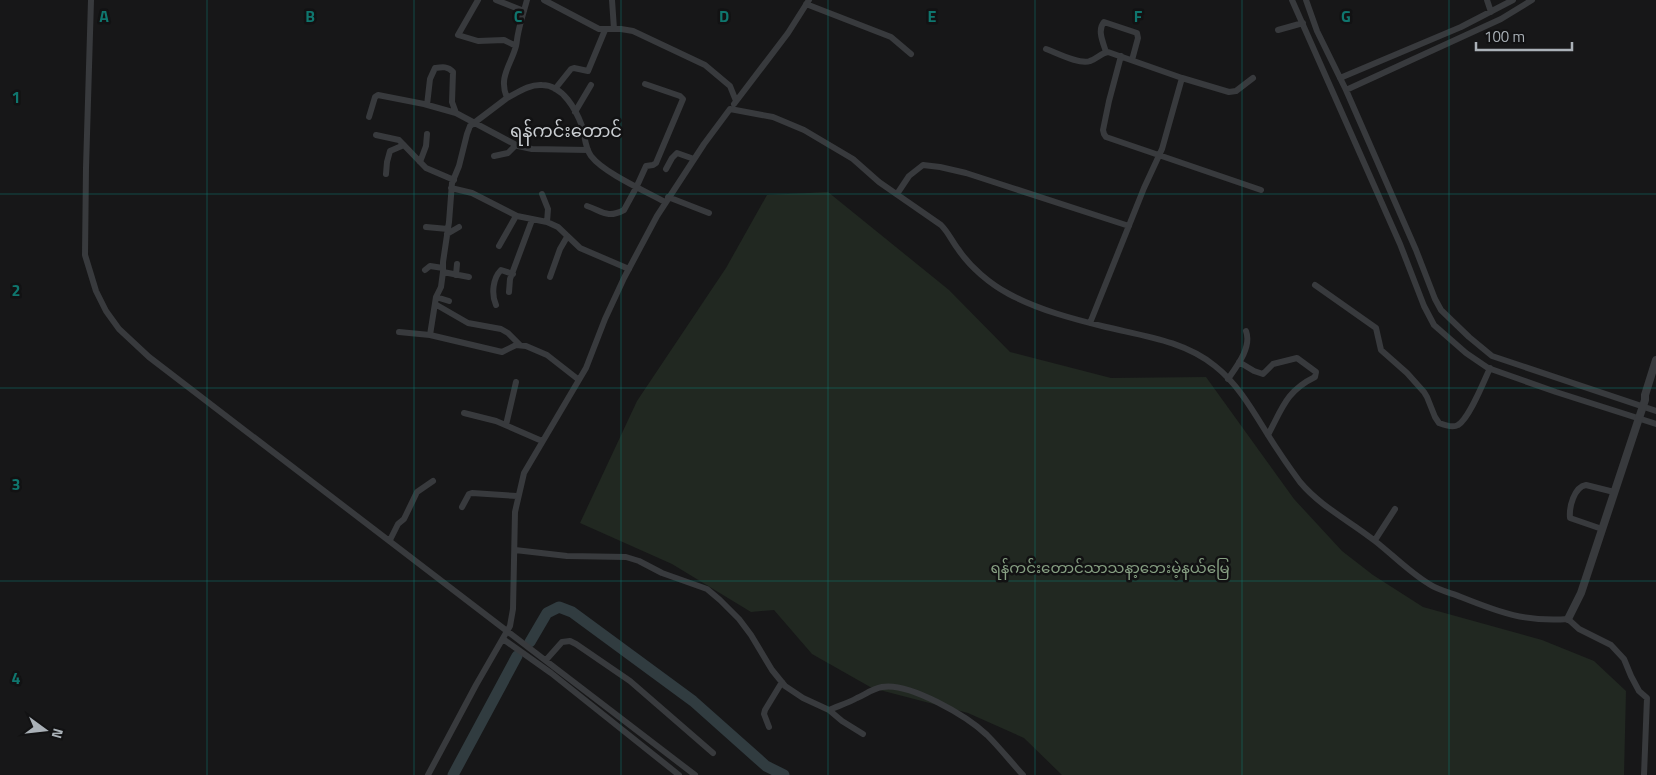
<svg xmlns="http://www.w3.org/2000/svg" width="1656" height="775" font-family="'Titillium Web','Noto Sans Myanmar',sans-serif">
  <rect width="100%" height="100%" fill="#171718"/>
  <path fill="#212821" d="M828,192L949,290L1010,352L1111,378L1206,377L1294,499L1342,551L1373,575L1423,607L1542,640L1594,661L1626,691L1624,775H1062L1024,738L968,713L872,688L812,654L774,610L751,612L672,564L580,523L637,401L726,268L767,195Z"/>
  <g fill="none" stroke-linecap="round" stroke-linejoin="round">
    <path stroke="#313c40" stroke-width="11" d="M530,642L547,613L559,607L572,612L693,701L766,766L784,775
      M453,775L517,656"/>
    <path stroke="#383a3d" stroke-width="6" d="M91,0L86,168L85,255L96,291L106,311L119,329L149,357L695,775
      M478,0L458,35L478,41L504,40L516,46
      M496,0L524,11
      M527,0C524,11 520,23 518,34C517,38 517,42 516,46C511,65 498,77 507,98C517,93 529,84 542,85C563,85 576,110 582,126C585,136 585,148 591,156C604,173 645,191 665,202
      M544,0L599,29H621L633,31L705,65L730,86L736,101
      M612,0L614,29
      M1292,0L1400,244L1424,306L1434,325L1466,353L1488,368L1556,392L1656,424
      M1306,0L1317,31L1346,90L1416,250L1435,299L1441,310L1469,337L1492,356L1656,411
      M1487,0L1491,12
      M806,4L891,37L911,54
      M1278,30L1303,23
      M1046,49C1057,53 1080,65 1090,61C1097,59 1101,53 1108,52L1182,78L1162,149L1144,188L1090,323
      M1106,52C1103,42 1097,30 1104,22L1137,33L1138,38L1132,60
      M1121,56L1109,101L1103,130L1104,134L1106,137L1261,190
      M1182,78L1229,92L1236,91L1253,78
      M1340,78L1461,27L1513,0
      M555,89L571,69L574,68L588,71L605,30
      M1346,90L1501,19L1532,0
      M507,98L470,126L467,134L459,166L452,183L449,222L443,262V272L441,287L436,297L430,335L502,352L516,345L526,346L547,355L579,380
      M734,104L788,33L809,0
      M427,105L430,79L435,68C442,67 448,66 453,72L452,102L456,113L518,146L532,149L588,150
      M575,112L591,85
      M369,117L375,97L378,95L424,104L456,113
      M376,135L399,140L426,168L454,180
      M494,156L508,153L516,145
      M420,162L426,146L427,134
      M666,169L672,158L677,153L694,159
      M386,174L387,162L390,151L404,145
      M451,188L472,193L517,216L547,222L558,227L580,248L629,269
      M542,194L548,209L547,222
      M897,194L909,176L923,165L940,167L966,173L1129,226
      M668,197L709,213
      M587,206C602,211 607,219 624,210L636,188L646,166L653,165L656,163L683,99L680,96L645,84
      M426,227L448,229
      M447,234L459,227
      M499,246L516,216
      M425,270L430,266L443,268
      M443,272L469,277
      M456,275L457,264
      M550,277L560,249L567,237
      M1315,285L1376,328L1381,350L1407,373L1424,392L1427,397L1435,417L1439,423C1444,425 1453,428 1458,425C1469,419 1484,381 1490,368
      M509,292L510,279L532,220
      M436,297L449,301
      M435,304L468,323L501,329L508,333L520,345
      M496,305C491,294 493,278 501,270L513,274
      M399,332L430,335
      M1239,362L1254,371L1263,374L1273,364L1297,358L1316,372L1315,377C1286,391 1282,409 1268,435
      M1228,379C1237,366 1252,347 1246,331
      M464,413L496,421L542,441
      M506,425L516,382
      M462,507L469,494L472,493L517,496
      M1602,529L1570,518C1569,507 1574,487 1586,485L1614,492
      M390,540L398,524L404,519L417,492L433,481
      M1375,540L1395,509
      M515,550L567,556L626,557L639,561L662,573L707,589L720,600L739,619L751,635L772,670L785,686L803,698L829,710C838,706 848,703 857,698C866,694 872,689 882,687C909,682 967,716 987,735C1000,748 1011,762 1023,775
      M503,639L551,673L679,775
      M546,660L562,642L570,641L576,644L630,681L713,753
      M829,710L842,721L863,734
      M769,727L764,714L765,710L782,682
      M428,775L476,685L510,626L513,609L515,512L524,473L586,368L605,319L624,278L657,216L704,144L730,109L773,117L804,130L853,159L879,182L941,225C948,232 952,241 958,249C970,267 990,284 1009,294C1039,310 1073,319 1106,327C1144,336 1184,341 1215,366C1238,384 1253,411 1268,435C1278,451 1289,467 1300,482C1321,507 1350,521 1375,541C1393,555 1409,572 1429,584C1438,590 1451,593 1461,597C1501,613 1525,622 1568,619L1579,629L1611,645L1624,659L1631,676L1639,691L1647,698L1644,775"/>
    <path stroke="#383a3d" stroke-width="8" d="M1568,619L1581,593L1645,400V395L1656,360"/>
  </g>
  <path fill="none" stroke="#0f766e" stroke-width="1" stroke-opacity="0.55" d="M207,0V775M414,0V775M621,0V775M828,0V775M1035,0V775M1242,0V775M1449,0V775M0,194H1656M0,388H1656M0,581H1656"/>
  <g text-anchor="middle" stroke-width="5" stroke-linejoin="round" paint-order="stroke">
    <g font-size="15" fill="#87a083" stroke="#121213">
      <text x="1110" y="573">ရန်ကင်းတောင်သာသနာ့ဘေးမဲ့နယ်မြေ</text>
    </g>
    <g font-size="18" fill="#cbcfd3" stroke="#121213">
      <text x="566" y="137">ရန်ကင်းတောင်</text>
    </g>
  </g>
  <g font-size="16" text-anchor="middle" font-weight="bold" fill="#0f766e" stroke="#121213" stroke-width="5" stroke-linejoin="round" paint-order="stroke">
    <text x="104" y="22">A</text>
    <text x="310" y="22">B</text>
    <text x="518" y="22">C</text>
    <text x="724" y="22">D</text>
    <text x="932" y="22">E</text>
    <text x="1138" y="22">F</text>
    <text x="1346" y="22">G</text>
    <text x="16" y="103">1</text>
    <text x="16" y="296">2</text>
    <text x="16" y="490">3</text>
    <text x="16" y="684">4</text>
  </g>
  <g transform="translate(45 730) rotate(105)" stroke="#121213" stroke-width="4" paint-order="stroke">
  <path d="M0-4L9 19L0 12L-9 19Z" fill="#aab1b7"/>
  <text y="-8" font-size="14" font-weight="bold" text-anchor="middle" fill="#aab1b7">N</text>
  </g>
  <path d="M1476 42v8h96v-8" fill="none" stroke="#aab1b7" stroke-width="2.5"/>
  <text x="1484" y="42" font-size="15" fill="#aab1b7" stroke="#121213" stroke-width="4" paint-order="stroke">100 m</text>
</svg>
